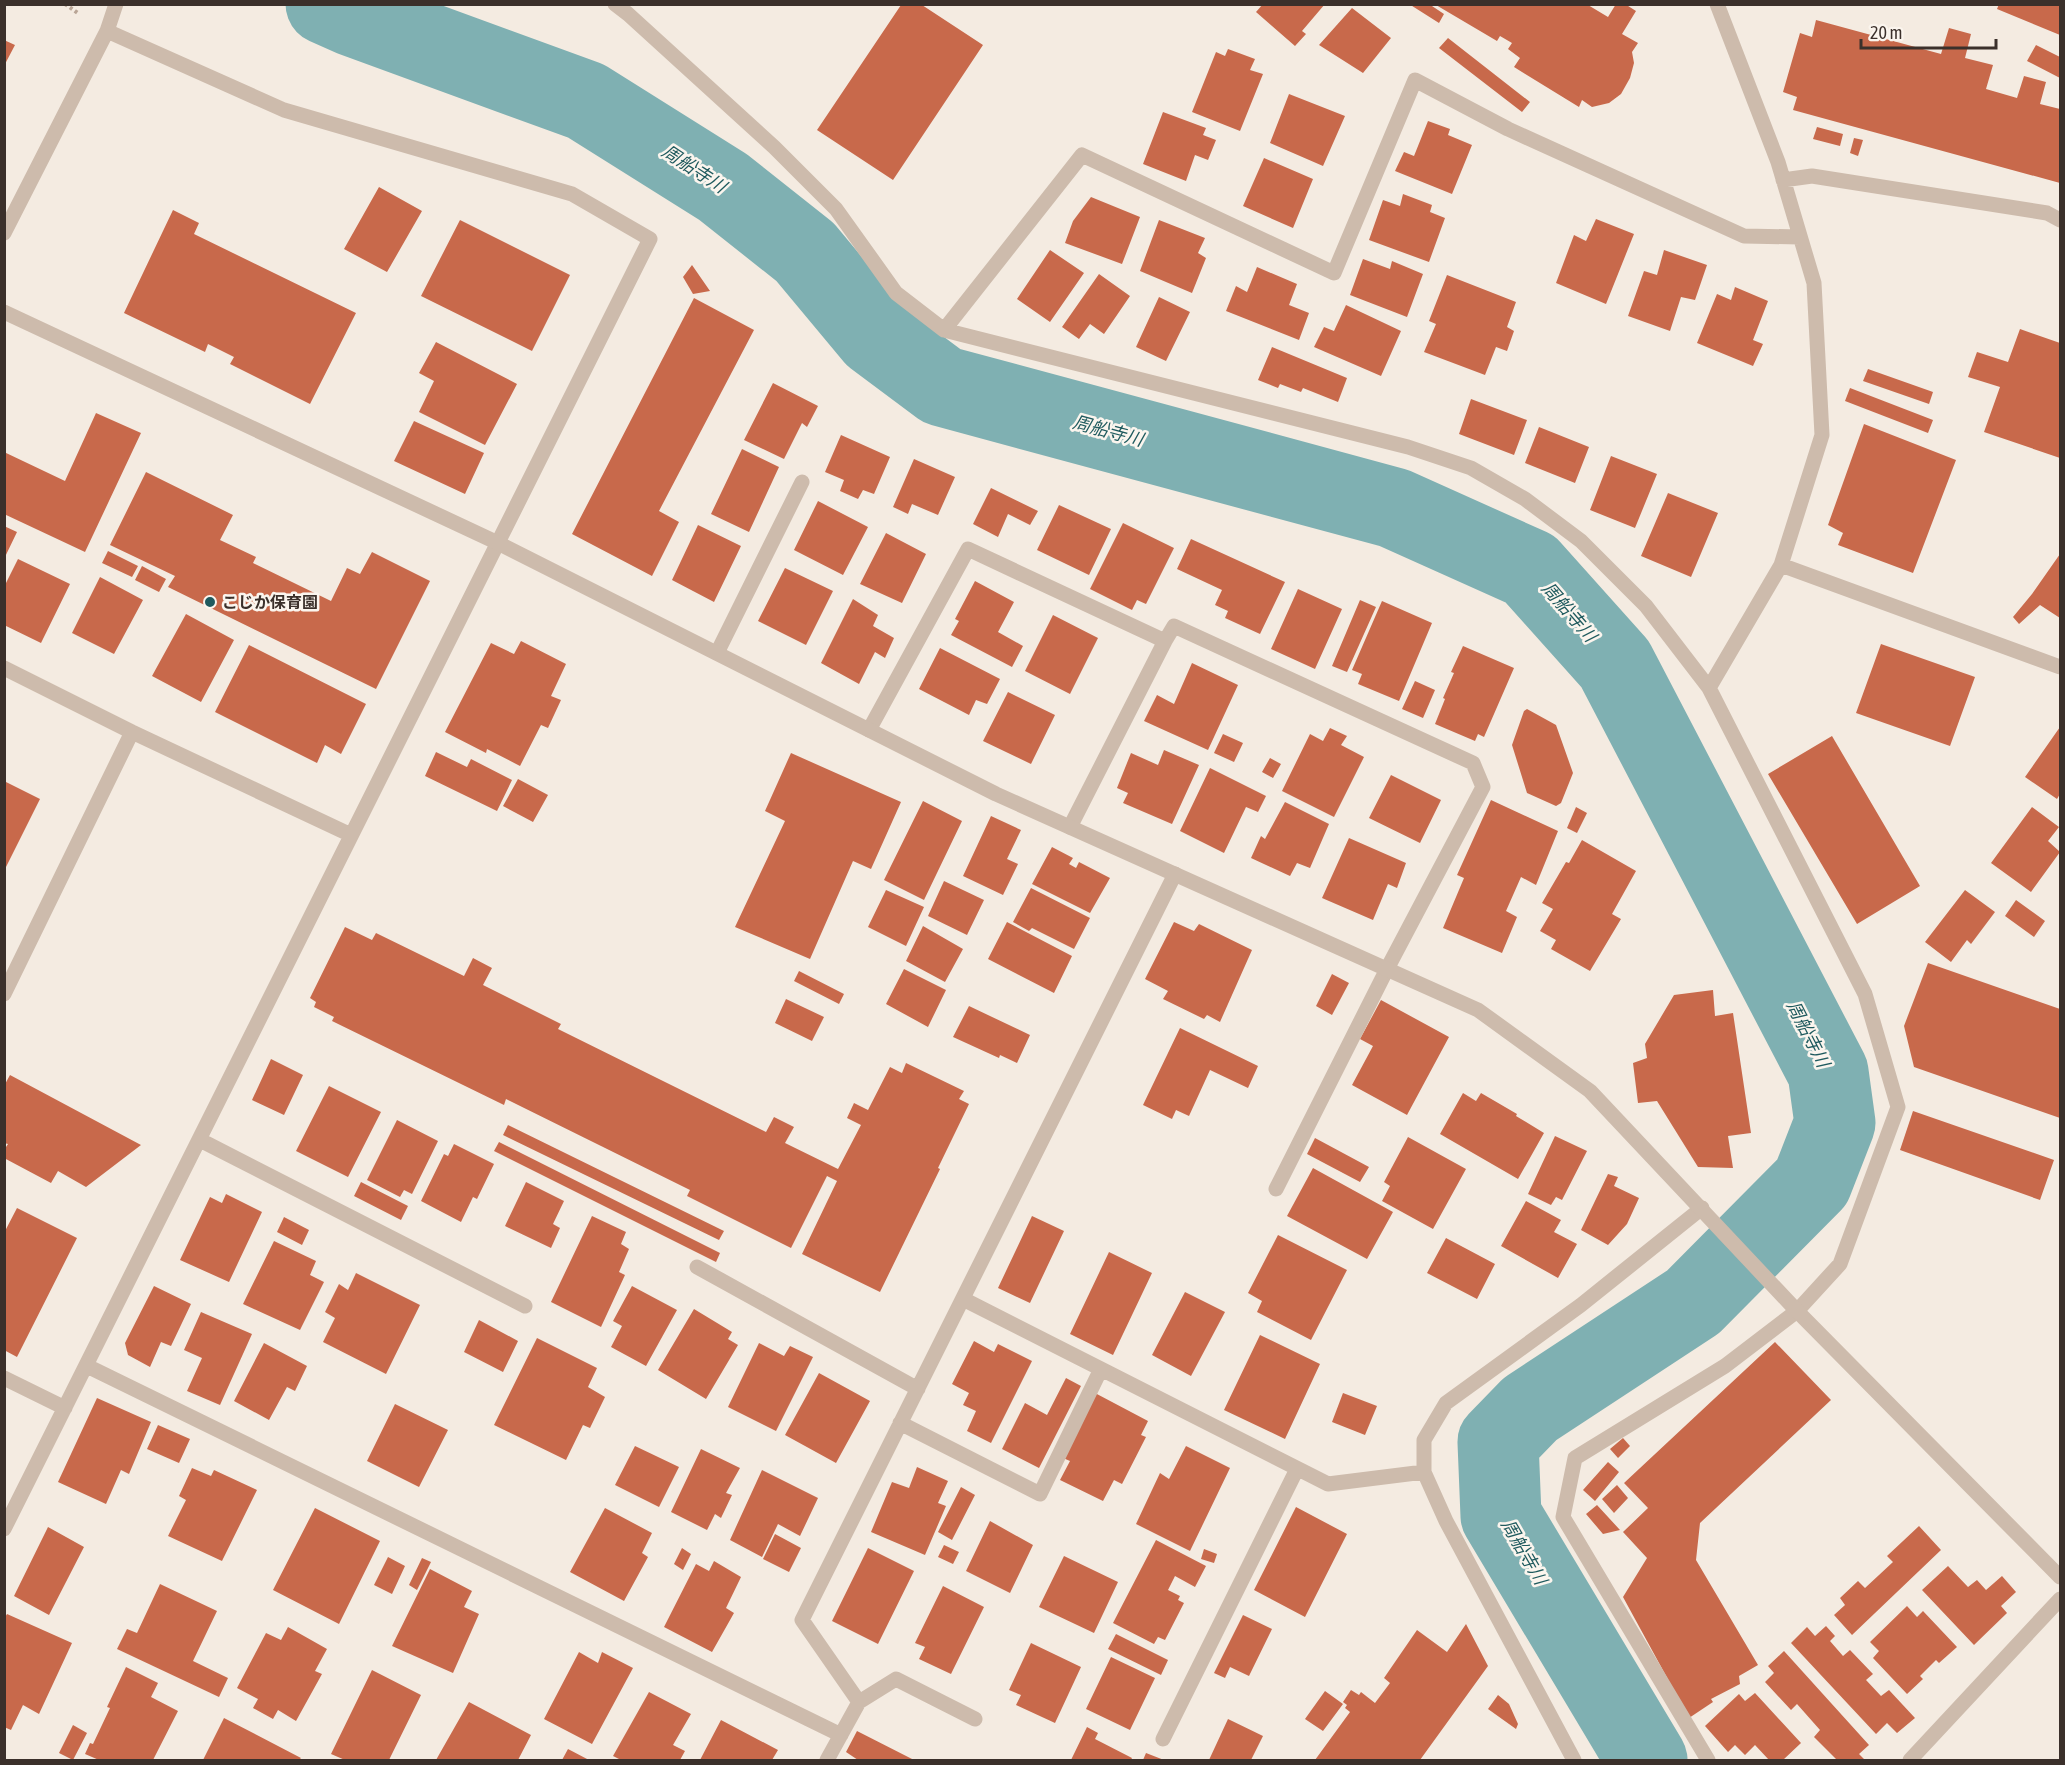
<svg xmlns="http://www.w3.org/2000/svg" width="2065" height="1765" font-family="'Asap Condensed','Noto Sans JP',sans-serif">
  <rect width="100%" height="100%" fill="#f4ebe1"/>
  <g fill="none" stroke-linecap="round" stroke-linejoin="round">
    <path stroke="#7fb0b2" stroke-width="81" d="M326,4L353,16L586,101L723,187L805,252L875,336L942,386L1394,508L1530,569L1615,664L1828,1072L1835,1123L1812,1182L1693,1302L1530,1409L1498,1442L1501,1516L1647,1760"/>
  </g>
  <path fill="#c8694b" d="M1263,4H1325L1302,31L1306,34L1295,46L1256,12Z
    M1409,4H1429L1444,14L1439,23Z
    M1616,4H1625L1636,11L1622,34L1638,43L1632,52L1634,63L1630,78L1621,94L1609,103L1592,107L1582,100L1579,107L1514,67L1520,58L1508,49L1512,43L1500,36L1497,41L1436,5H1588L1608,17Z
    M1999,4H2060V35L1997,9Z
    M901,5H922L983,45L893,180L817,130Z
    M1352,8L1391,38L1363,73L1319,45Z
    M1816,20L1941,54L1949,28L1971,34L1965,58L1993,65L1986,89L2017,98L2024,76L2046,82L2040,104L2060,109V183L1793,110L1797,97L1783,92L1800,33L1812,37Z
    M1448,38L1530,102L1522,112L1439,48Z
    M4,40L15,45L4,66Z
    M2036,45L2060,57V78L2027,61Z
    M1228,49L1255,59L1250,70L1263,74L1240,131L1192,112L1216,52L1225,56Z
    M1289,94L1345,116L1323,166L1270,143Z
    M1163,112L1206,128L1203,135L1216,140L1208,160L1195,155L1186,181L1143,164Z
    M1428,121L1450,129L1448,135L1472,145L1452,194L1395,171L1404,152L1414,156Z
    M1817,127L1843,134L1840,146L1813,139Z
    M1854,138L1863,140L1858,156L1850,153Z
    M1264,158L1313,179L1293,228L1243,206Z
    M379,187L422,211L387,272L344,249Z
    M1403,194L1432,205L1430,212L1445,218L1429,262L1369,240L1383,200L1400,206Z
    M1091,197L1140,217L1122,264L1065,243L1073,221Z
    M173,210L199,223L194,234L356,313L310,404L230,364L234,357L208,344L205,352L124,313Z
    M1596,219L1634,234L1606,304L1556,283L1574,235L1586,241Z
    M460,220L570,275L532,351L421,296Z
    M1159,220L1205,238L1198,253L1206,258L1192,293L1140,271Z
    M1050,250L1084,273L1050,322L1017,299Z
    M1664,250L1707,265L1695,300L1681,297L1670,331L1628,316L1644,271L1657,275Z
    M1363,259L1390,269L1392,261L1423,274L1407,317L1350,295Z
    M692,265L710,291L693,294L683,277Z
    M1257,267L1297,284L1289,305L1309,313L1299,340L1226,311L1236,286L1247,292Z
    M1099,274L1130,296L1104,334L1090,324L1079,339L1062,327Z
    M1447,275L1516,302L1507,327L1514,331L1507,351L1496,347L1485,375L1424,352L1436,324L1429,321Z
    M1735,287L1768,301L1753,340L1763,344L1753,366L1697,343L1717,294L1731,300Z
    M1159,297L1190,312L1166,361L1136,347Z
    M694,298L754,330L659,511L679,522L652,576L572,534Z
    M1346,305L1401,331L1381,376L1314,347L1324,327L1334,331Z
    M2020,329L2060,343V458L1984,432L2000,387L1968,377L1977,352L2008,362Z
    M436,342L517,384L485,445L419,412L434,381L419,373Z
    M1272,347L1347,378L1338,402L1303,388L1301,392L1280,384L1278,388L1258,380Z
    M1868,369L1933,392L1929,404L1863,381Z
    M773,383L818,406L807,427L802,423L784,459L744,440Z
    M1850,388L1933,420L1928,433L1845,401Z
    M1471,399L1527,420L1514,455L1459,434Z
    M96,413L141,433L85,552L4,514V452L65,481Z
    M414,421L484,453L465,494L394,461Z
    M1864,424L1956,460L1913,573L1838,545L1843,533L1828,525Z
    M1539,427L1589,447L1575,483L1525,463Z
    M841,435L890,457L874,494L863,490L858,499L840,491L844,480L825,472Z
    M742,449L779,467L749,532L711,514Z
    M1611,456L1657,474L1635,528L1590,510Z
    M914,459L955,477L938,515L912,504L908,514L893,507Z
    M146,472L233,515L220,540L256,557L253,563L331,601L347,568L360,574L372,552L430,581L376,689L168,587L175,576L110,545Z
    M991,488L1038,511L1030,525L1008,514L998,537L973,524Z
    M1668,493L1718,513L1691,577L1641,556Z
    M818,501L868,527L843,575L794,550Z
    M1059,505L1111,529L1089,575L1037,550Z
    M1123,523L1174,548L1146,604L1137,600L1132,610L1090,589Z
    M698,525L741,546L714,602L672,580Z
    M4,526L17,532L4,559Z
    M886,533L926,554L902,603L860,584Z
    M1191,539L1285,582L1260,634L1225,618L1228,611L1215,605L1222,590L1177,569Z
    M108,551L138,566L132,577L102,563Z
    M2060,554V618L2040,605L2019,624L2013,617L2032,594Z
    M18,559L70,584L41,643L4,625V587Z
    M142,566L166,579L159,592L135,580Z
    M785,568L833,591L806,645L758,621Z
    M100,577L143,600L114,654L72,633Z
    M975,581L1014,602L998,632L1023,646L1012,667L951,635L959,621L955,619Z
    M1298,589L1342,609L1315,669L1271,649Z
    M853,599L878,615L873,626L894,638L885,658L875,652L859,684L821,663Z
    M1360,600L1376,607L1347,672L1332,666Z
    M1382,601L1432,623L1399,701L1358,684L1362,674L1352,670Z
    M186,614L234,640L201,702L152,676Z
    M1053,615L1098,638L1070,694L1025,671Z
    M521,641L566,664L551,696L561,700L548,728L541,725L520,766L487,749L486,753L445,732L491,643L514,654Z
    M1881,644L1975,677L1950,746L1856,713Z
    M249,645L366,704L341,754L325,745L317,763L215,712Z
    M1463,646L1514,668L1484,737L1478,734L1475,741L1435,724L1445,699L1443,698L1454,673L1451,672Z
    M940,648L1000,679L987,704L976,700L969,715L919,689Z
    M1192,663L1238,685L1208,750L1144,721L1157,695L1174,704Z
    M1415,681L1435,690L1423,718L1402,709Z
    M1008,692L1055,715L1031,764L983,741Z
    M1527,709L1556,725L1573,773L1561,803L1556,806L1527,793L1512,745L1524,711Z
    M2060,727V794L2057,799L2025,777Z
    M1330,728L1347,736L1341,745L1364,757L1334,817L1282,791L1310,734L1323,741Z
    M1223,734L1243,743L1234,762L1214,753Z
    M1832,736L1920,886L1857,924L1768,774Z
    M1164,750L1199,765L1172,824L1123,803L1128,793L1117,788L1131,753L1158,765Z
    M436,752L467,767L471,759L512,780L497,811L425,776Z
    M791,753L901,802L871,869L853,861L810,959L735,927L785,821L765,811Z
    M1270,758L1281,764L1273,778L1262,772Z
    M1210,768L1266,796L1258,812L1246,807L1224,853L1180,831Z
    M1391,775L1441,800L1420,843L1369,818Z
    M518,779L548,795L533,822L503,806Z
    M4,781L40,799L4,871Z
    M1491,800L1558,831L1536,885L1521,877L1506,911L1517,917L1502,953L1443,928L1464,878L1457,875Z
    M923,801L962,821L924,900L884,880Z
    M1285,802L1329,824L1310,868L1297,863L1290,876L1251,858L1261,836L1265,839Z
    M1576,807L1587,813L1577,833L1567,828Z
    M2032,807L2059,827L2048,841L2060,852L2031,892L1991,863Z
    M991,816L1021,830L1007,859L1018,864L1003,895L963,876Z
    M1349,838L1406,863L1397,888L1388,884L1373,920L1322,898Z
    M1582,840L1636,871L1612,914L1621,919L1590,971L1551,949L1556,940L1540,931L1553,909L1542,903L1566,862L1569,863Z
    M1052,847L1073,858L1069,864L1076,868L1079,862L1110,878L1090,913L1032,884Z
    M944,881L984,900L967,935L928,916Z
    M1031,888L1090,918L1074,949L1032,928L1029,931L1013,922Z
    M886,890L924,907L906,946L868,927Z
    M1965,890L1995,912L1971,944L1967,940L1951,962L1925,942Z
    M2016,900L2045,921L2034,937L2005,916Z
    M1007,922L1072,956L1054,993L988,959Z
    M1174,922L1194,931L1199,924L1252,950L1220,1022L1207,1015L1204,1019L1163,999L1168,991L1145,979Z
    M923,926L963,949L945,982L906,961Z
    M345,927L372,940L376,933L464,976L473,958L492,968L483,985L561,1024L558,1029L766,1132L774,1117L794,1127L785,1143L838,1169L861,1125L847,1118L854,1103L868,1110L890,1067L902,1073L906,1063L964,1091L959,1099L969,1104L938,1168L940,1169L880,1292L802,1254L837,1181L827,1176L791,1248L687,1196L690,1190L506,1099L504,1105L332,1021L334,1017L314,1007L316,1002L310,998Z
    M1928,963L2060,1009V1118L1914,1067L1904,1026Z
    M904,969L946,990L928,1027L886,1004Z
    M799,971L844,994L839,1004L794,981Z
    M1332,974L1349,983L1332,1015L1316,1006Z
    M1713,990L1715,1016L1733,1013L1751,1133L1728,1136L1733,1168L1698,1167L1657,1101L1638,1103L1633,1063L1647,1058L1645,1044L1674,995Z
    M786,999L824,1017L812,1041L775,1023Z
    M1381,1000L1449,1037L1407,1115L1352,1085L1373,1046L1360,1039Z
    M969,1006L1030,1035L1017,1063L1000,1055L999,1058L953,1037Z
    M1180,1028L1258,1066L1248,1088L1210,1070L1189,1116L1176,1110L1172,1119L1143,1105Z
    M271,1059L303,1075L284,1115L252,1100Z
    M10,1075L141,1145L86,1187L58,1171L51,1183L4,1158V1150L8,1144L4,1143V1086Z
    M329,1086L381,1112L348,1177L296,1151Z
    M1463,1093L1476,1101L1481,1093L1517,1114L1516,1116L1544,1133L1518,1179L1440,1134Z
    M1913,1111L2054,1160L2040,1200L1900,1150Z
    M397,1120L438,1141L412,1194L404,1190L400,1197L367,1180Z
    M508,1125L724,1231L719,1240L503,1135Z
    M1555,1136L1587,1151L1562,1200L1556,1197L1551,1205L1528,1194Z
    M1408,1137L1466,1169L1433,1229L1382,1201L1390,1186L1384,1182Z
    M1315,1138L1369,1167L1360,1182L1307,1154Z
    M499,1142L720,1253L716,1262L494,1151Z
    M454,1144L494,1164L477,1199L473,1197L461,1222L421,1201L444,1154L448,1156Z
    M1313,1168L1393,1212L1367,1259L1287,1216Z
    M1608,1174L1618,1177L1614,1186L1639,1198L1627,1224L1608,1245L1581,1230Z
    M361,1182L408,1206L401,1220L354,1196Z
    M526,1182L564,1201L553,1224L560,1228L551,1248L505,1226Z
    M226,1194L262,1212L229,1282L180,1260L210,1197L222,1203Z
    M1526,1201L1561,1220L1554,1232L1577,1244L1558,1278L1501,1246Z
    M17,1208L77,1238L17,1357L4,1350V1233Z
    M592,1216L626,1232L621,1244L629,1249L619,1272L625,1275L601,1327L551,1302Z
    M1032,1216L1064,1231L1030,1303L998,1288Z
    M284,1217L309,1230L302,1245L277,1232Z
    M1278,1235L1347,1270L1311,1340L1257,1312L1262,1301L1248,1293Z
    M1446,1238L1495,1264L1477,1299L1427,1273Z
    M274,1241L316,1261L310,1275L324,1282L300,1330L243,1304Z
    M1109,1252L1152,1273L1113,1355L1070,1334Z
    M356,1273L420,1305L386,1374L323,1342L335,1318L325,1312L339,1284L348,1290Z
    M154,1286L191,1304L171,1346L161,1342L150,1367L128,1355L125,1343Z
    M632,1286L677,1310L646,1366L611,1347L622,1326L613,1321Z
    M1185,1292L1225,1312L1191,1376L1152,1355Z
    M694,1309L732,1332L728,1339L738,1345L706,1399L658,1370Z
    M201,1312L252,1334L220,1405L187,1391L202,1358L184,1350Z
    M479,1320L518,1341L503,1372L464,1352Z
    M1260,1335L1320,1364L1285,1439L1224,1410Z
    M537,1338L597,1368L588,1387L605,1397L590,1428L583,1425L566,1460L494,1425Z
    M974,1341L994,1352L998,1344L1032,1361L991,1443L967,1431L976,1411L963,1405L969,1393L952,1384Z
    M1775,1342L1831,1400L1700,1523L1696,1560L1758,1665L1739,1676L1740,1684L1711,1699L1713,1702L1689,1718L1623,1597L1647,1558L1623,1532L1648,1508L1624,1483Z
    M264,1343L307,1366L295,1391L287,1387L269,1420L234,1401Z
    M759,1343L784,1356L790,1346L813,1357L776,1431L728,1407Z
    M819,1373L870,1401L836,1463L785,1435Z
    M1066,1378L1081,1386L1039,1468L1002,1449L1025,1403L1047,1415Z
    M1095,1393L1148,1421L1141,1435L1146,1437L1122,1484L1114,1480L1103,1501L1060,1480L1070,1461L1063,1458Z
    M1343,1393L1377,1406L1365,1435L1332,1422Z
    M97,1398L151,1422L129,1474L121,1470L106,1504L58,1482Z
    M395,1404L448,1430L419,1487L367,1461Z
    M158,1425L190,1439L179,1463L147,1449Z
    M1623,1438L1630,1446L1618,1458L1610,1449Z
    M635,1446L679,1467L659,1507L615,1485Z
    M1186,1446L1230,1468L1190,1551L1136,1524L1160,1473L1169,1479Z
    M701,1449L740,1468L726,1493L732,1495L721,1518L715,1514L707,1530L671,1512Z
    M1608,1462L1619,1472L1595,1501L1583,1490Z
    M917,1467L948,1481L938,1503L946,1506L925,1555L871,1532L892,1482L909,1488Z
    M192,1468L211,1476L214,1470L257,1490L222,1561L168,1536L186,1500L179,1496Z
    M762,1470L818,1498L800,1536L778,1524L762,1557L730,1540Z
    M1617,1485L1628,1498L1614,1513L1602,1499Z
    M961,1487L975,1495L952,1540L938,1532Z
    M1597,1505L1620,1530L1603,1534L1586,1514Z
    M1296,1507L1347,1534L1305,1617L1254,1590Z
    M315,1508L380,1541L339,1624L273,1590Z
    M605,1508L652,1533L642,1553L648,1557L624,1601L570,1572Z
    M990,1521L1033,1545L1010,1593L966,1571Z
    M1919,1526L1941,1550L1852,1635L1834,1615L1845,1605L1840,1598L1858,1581L1865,1588L1893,1562L1887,1556Z
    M48,1527L84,1547L49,1615L14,1596Z
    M775,1534L801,1548L789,1572L763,1559Z
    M1156,1540L1206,1566L1195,1587L1175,1576L1168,1590L1180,1596L1178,1600L1184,1603L1165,1640L1158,1637L1154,1644L1113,1623Z
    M944,1545L959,1552L953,1564L938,1557Z
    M682,1548L691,1554L683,1570L674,1564Z
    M868,1548L914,1571L878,1644L832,1621Z
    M1204,1549L1217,1554L1214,1563L1201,1559Z
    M1064,1556L1118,1582L1094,1633L1039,1607Z
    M388,1557L405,1566L392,1594L374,1585Z
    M422,1558L431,1562L417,1590L409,1585Z
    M714,1561L741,1577L726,1608L734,1613L712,1652L664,1627L696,1564L709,1571Z
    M1948,1566L1968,1587L1977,1580L1986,1590L2002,1576L2016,1592L2001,1606L2007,1613L1974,1645L1922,1590Z
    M430,1569L472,1591L464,1607L479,1614L453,1673L392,1646Z
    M160,1584L217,1611L193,1661L228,1678L219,1697L117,1649L127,1629L137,1633Z
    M943,1586L984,1607L951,1674L919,1659L925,1647L915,1643Z
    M1907,1606L1917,1617L1923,1611L1957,1647L1939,1663L1936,1660L1920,1676L1923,1679L1907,1694L1873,1658L1879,1651L1870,1642Z
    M7,1614L72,1643L39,1714L23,1705L11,1730L4,1727V1619Z
    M1243,1615L1272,1629L1249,1676L1230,1667L1225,1678L1214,1673Z
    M1466,1624L1488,1666L1420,1760H1315L1350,1712L1345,1708L1347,1705L1343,1702L1351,1690L1359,1695L1361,1692L1375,1703L1390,1683L1384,1678L1417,1630L1447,1652Z
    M1826,1626L1835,1636L1830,1641L1843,1656L1850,1650L1873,1674L1866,1680L1881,1696L1889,1690L1915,1718L1897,1733L1887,1723L1876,1734L1791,1643L1807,1627L1815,1636Z
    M288,1627L327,1649L315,1671L322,1674L296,1721L278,1710L273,1719L253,1708L258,1699L237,1688L266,1633L281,1640Z
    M1116,1634L1168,1660L1161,1675L1108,1649Z
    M1031,1643L1081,1667L1055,1723L1016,1705L1021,1695L1009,1690Z
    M1784,1651L1869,1745L1859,1754L1865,1760H1837L1814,1737L1820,1730L1797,1704L1791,1710L1765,1682L1774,1673L1768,1666Z
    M579,1652L598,1663L602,1652L633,1668L592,1744L544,1719Z
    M1111,1657L1155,1678L1130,1730L1086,1709Z
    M126,1667L158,1683L151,1697L178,1711L153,1760H99L85,1754L90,1743L93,1744L110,1708L107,1707Z
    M372,1670L421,1695L389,1760H345L331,1754Z
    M1325,1691L1343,1704L1323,1731L1305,1719Z
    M649,1692L691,1714L673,1745L685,1751L680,1760H621L613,1756Z
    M1755,1693L1801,1743L1783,1760H1769L1755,1745L1745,1755L1735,1745L1728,1752L1705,1726L1739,1694L1745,1701Z
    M1498,1695L1509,1704L1518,1724L1516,1729L1488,1709Z
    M469,1702L531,1735L518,1760H436Z
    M224,1718L301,1758L299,1760H203Z
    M1228,1719L1263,1736L1251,1760H1209Z
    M721,1720L778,1750L772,1760H700Z
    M73,1725L87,1733L73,1760L59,1753Z
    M1087,1727L1098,1733L1095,1739L1132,1758L1131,1760H1071Z
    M857,1731L914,1760H858L846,1752Z
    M568,1749L589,1760H562Z
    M1146,1753L1164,1760H1143Z"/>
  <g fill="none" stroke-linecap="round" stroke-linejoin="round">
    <path stroke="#b9a596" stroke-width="4" stroke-dasharray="3 3" stroke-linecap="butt" d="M65,4L79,14"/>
    <path stroke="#cdbbac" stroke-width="15" d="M615,4L628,14L774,147L836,209L896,293L944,330L1408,447L1471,468L1525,499L1581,541L1646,606L1709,688
      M107,31L116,4
      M1783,180L1812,176L2047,213L2060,220
      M4,233L107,31L284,110L572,194L650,239L4,1529
      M944,330L1082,155L1334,273L1415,80L1508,129L1744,236L1800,237
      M1781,565L2060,667
      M717,653L802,482
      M4,668L132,732L351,835
      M869,730L968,549L1165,641L1174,626L1473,763L1483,787L1387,969L1276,1189
      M1070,827L1165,641
      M4,994L132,732
      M200,1140L525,1306
      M697,1267L918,1389
      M963,1299L1328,1484L1424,1472
      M87,1366L841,1735
      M4,1378L65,1408
      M900,1423L1040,1494L1101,1369
      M859,1702L802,1620L1175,874
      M1163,1739L1297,1469
      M827,1760L859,1702L896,1679L975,1719
      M1574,1760L1446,1521L1424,1472V1440L1446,1403L1581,1305L1702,1208
      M1708,1760L1563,1517L1575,1458L1725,1366L1797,1311L1840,1264L1898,1107L1865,994L1709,688L1781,565L1822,435L1814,283L1778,162L1717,4
      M1910,1760L2060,1599"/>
    <path stroke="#cdbbac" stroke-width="15" d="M4,312L498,543L996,794L1478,1010L1590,1091L1797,1311L2060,1577"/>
  </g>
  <circle fill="#1f5a5e" stroke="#fbf5ee" stroke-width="2" cx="210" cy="602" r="6"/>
  <g text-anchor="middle" stroke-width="5" stroke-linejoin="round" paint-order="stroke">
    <g font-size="16" font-weight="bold" fill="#3b302b" stroke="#fbf5ee" text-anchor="start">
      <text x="222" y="608">こじか保育園</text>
    </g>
    <g font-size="18" font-style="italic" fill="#1f5a5e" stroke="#fbf5ee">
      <text transform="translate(694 169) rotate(33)" y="6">周船寺川</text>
      <text transform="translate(1108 431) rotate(15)" y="6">周船寺川</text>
      <text transform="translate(1569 612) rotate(49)" y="6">周船寺川</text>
      <text transform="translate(1808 1034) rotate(63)" y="6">周船寺川</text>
      <text transform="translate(1524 1552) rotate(60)" y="6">周船寺川</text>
    </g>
  </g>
  <rect width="2065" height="1765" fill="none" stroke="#3b302b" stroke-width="12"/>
  <path d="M1861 39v9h135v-9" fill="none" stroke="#3b302b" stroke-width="3"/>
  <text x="1870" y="39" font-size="18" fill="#3b302b" stroke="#fbf5ee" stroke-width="4.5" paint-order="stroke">20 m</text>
</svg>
